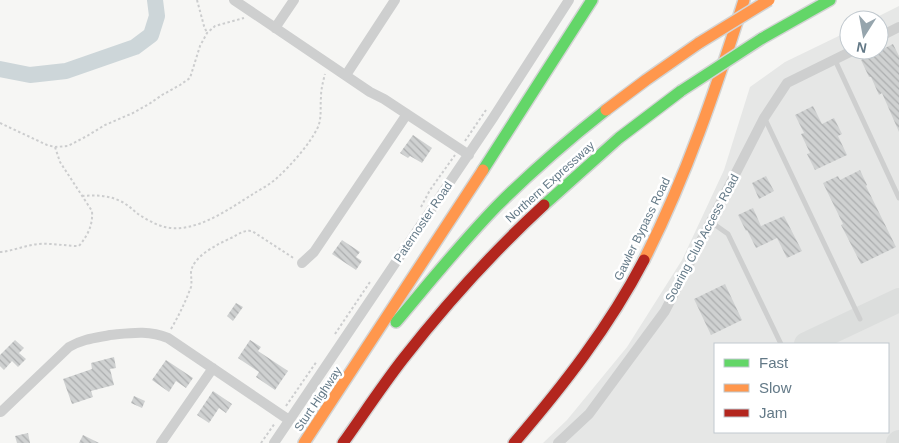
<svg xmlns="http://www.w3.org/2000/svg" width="899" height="443" font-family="Arial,sans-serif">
  <defs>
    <pattern id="building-back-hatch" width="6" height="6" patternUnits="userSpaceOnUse" patternTransform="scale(1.25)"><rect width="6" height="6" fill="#cfd1d1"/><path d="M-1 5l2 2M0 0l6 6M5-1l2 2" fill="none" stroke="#acaeaf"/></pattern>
  </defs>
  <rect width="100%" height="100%" fill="#f6f6f4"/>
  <path fill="#e6e7e6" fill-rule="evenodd" d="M899,6V443H543L567,420L627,347L682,260L724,170L750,87L785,62L849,31V50H879V20H871ZM715,344H888V432H715Z"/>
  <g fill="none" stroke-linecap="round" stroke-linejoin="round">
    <path stroke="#cdd6d9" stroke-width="16" d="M0,69L30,75L66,71L135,47L151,35L157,16L155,0"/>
    <path stroke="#dcdedd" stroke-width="24" d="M806,344L899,300
      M898,443L899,442"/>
  </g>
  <path fill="url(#building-back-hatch)" d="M893,44L899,56V132L882,93L879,95L871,77H869L861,60Z
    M813,106L822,124L834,118L842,134L838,136L847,155L815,170L807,154L810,153L801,134L804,133L795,115Z
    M413,135L432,148L422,163L410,156L408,158L400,153Z
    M860,170L867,185L866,186L896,247L861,264L841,225L843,224L823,183L838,176L840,180Z
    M766,176L774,191L759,199L752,183Z
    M753,208L761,226L784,216L802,251L787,258L777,238L756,248L747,230L746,231L738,215Z
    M342,240L360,252L356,257L362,261L356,270L332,254Z
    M725,284L742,320L711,335L694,299Z
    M236,303L243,307L233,321L227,316Z
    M15,340L24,348L19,353L26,359L18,367L12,361L4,370L0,366V355Z
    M250,340L261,347L258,351L288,371L275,390L256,377L259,372L238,358Z
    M114,357L116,368L110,369L114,385L91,391L93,397L72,404L63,379L92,369L91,363Z
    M166,360L193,378L186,388L176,381L169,392L152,380Z
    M213,391L232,404L226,413L219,408L209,423L197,415Z
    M134,396L145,401L142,408L131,403Z
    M28,433L30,443H17L15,436Z
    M83,435L99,443H79Z"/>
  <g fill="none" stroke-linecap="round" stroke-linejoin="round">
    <defs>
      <path id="fast" d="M761,39L830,0
        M483,170L592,0
        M544,205L619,138L681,91
        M396,322C429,283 461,243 497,206C531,172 568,140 606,110"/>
      <path id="slow" d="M606,110L646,80L699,43
        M644,260C686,177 716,89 744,0
        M304,443L483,170"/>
      <path id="jam" d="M343,443C363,415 382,386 403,359C446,304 493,252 544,205
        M514,443C563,386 609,327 644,260"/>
    </defs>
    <use href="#fast" stroke="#d3d4d4" stroke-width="14"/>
    <use href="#slow" stroke="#d3d4d4" stroke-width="14"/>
    <use href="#jam" stroke="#d3d4d4" stroke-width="14"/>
    <path stroke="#cccdce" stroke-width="2" stroke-dasharray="2.5 2.5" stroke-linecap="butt" d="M197,0L204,26L207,33
      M0,123L47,145L55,147L68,146L87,136L105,125L133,113L149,104L162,95L180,85L190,78L200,46L207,33L215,26L244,18
      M465,141L486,110
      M82,196C95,195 108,195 120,201C127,204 132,209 138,214C146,219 156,225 165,227C195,234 229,209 253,194C261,189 271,184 278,177C292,164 310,144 318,127C322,117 320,107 321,97C321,89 323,82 325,74
      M421,207L430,190L455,155
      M0,252C13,251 26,245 39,244C53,243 65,246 79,246C88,235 93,225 92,211L60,162L55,147
      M171,329C179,315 185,303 191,287C192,282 191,278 191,272C193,256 218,244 231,238C239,234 243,230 252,231L295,259
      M335,334L370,282
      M286,406L317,361
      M261,443L275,423"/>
    <path stroke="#cecfcf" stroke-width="5" d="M835,60L899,198
      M765,119L860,319
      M711,222L728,234L781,344"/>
    <path stroke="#cecfcf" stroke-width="10" d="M234,0L370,92L384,99L469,155
      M275,28L294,0
      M879,37L899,27
      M346,75L395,0
      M302,263L314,252L407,114
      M1,412L69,347C83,339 95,338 110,335C131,333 148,330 168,338L289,420
      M161,443L213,368
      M274,443L493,118L569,0
      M558,443L589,414L665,311L764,118L787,83L854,50"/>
    <use href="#fast" stroke="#63d668" stroke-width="11"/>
    <use href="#slow" stroke="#ff974d" stroke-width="11"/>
    <use href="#jam" stroke="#b3261e" stroke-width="11"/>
    <defs>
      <path id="fast-bridge" d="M681,91L761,39"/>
      <path id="slow-bridge" d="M699,43L769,0"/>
    </defs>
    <use href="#fast-bridge" stroke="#d3d4d4" stroke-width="14" stroke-linecap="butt"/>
    <use href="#slow-bridge" stroke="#d3d4d4" stroke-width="14" stroke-linecap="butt"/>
    <use href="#fast-bridge" stroke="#63d668" stroke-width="11"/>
    <use href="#slow-bridge" stroke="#ff974d" stroke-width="11"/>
  </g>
  <g text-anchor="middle" stroke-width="5" stroke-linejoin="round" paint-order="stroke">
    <g font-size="12" fill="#637987" stroke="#fff">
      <text transform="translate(550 182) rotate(-42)" y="4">Northern Expressway</text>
      <text transform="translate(423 222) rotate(-56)" y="4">Paternoster Road</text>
      <text transform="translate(642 229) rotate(-64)" y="4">Gawler Bypass Road</text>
      <text transform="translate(702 238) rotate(-62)" y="4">Soaring Club Access Road</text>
      <text transform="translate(318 399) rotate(-56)" y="4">Sturt Highway</text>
    </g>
  </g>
  <rect x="714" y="343" width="175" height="90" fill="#ffffff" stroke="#c1c9cf"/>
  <rect x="724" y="359" width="25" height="8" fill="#63d668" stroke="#c1c9cf"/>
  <text x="759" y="368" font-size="15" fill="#637987">Fast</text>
  <rect x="724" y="384" width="25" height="8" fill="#ff974d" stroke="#c1c9cf"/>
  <text x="759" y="393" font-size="15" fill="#637987">Slow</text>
  <rect x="724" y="409" width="25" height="8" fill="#b3261e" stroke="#c1c9cf"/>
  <text x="759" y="418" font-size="15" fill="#637987">Jam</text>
  <g transform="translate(864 35) rotate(191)"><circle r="24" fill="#ffffff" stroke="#c1c9cf"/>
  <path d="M0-4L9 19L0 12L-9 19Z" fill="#96a5ad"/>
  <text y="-8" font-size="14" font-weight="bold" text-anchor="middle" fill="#637987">N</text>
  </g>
</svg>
